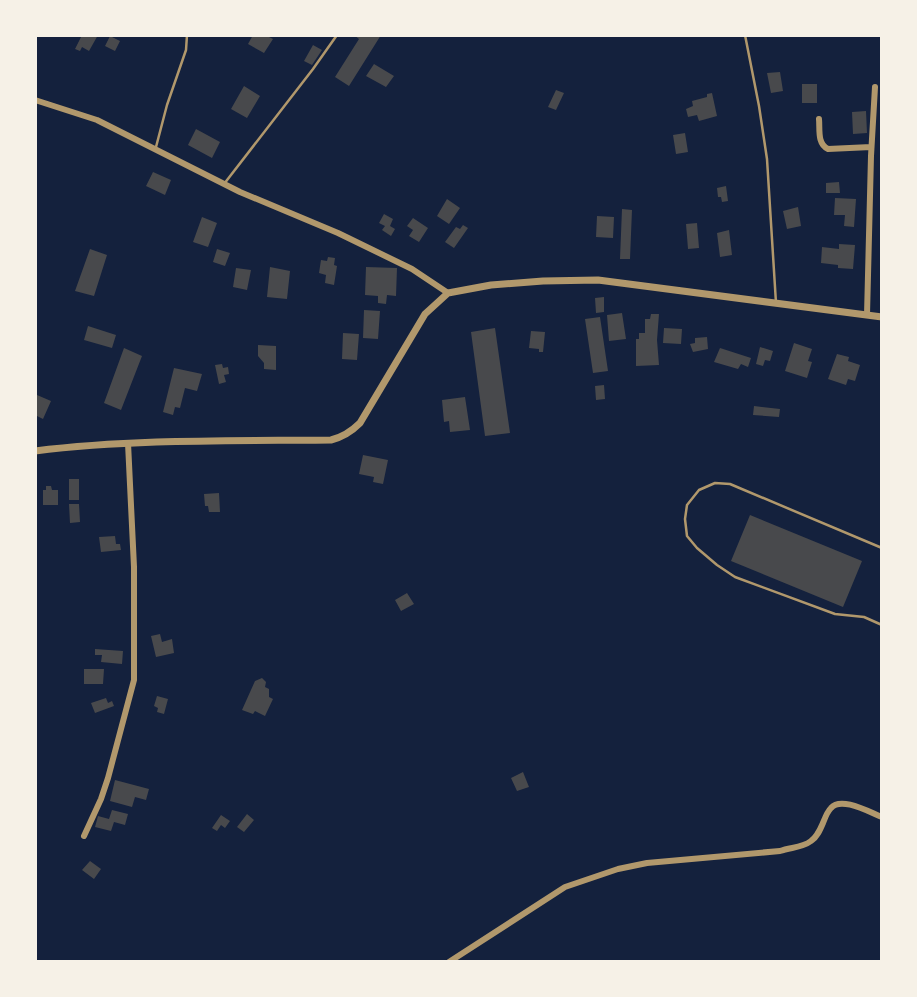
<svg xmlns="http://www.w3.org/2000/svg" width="917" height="997" font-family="'Open Sans',sans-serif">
  <rect width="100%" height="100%" fill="#14213d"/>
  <path fill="#48494c" d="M82,35H98L89,51L82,47L80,51L75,49Z
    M253,35H265L273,39L264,53L248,44Z
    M354,35H381L349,86L335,77L359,39Z
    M110,36L120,41L115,51L105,46Z
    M313,45L322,50L312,65L304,61Z
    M374,64L394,76L386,87L366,76Z
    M780,72L783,91L771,93L767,73Z
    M802,84H817V103H802Z
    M244,86L260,96L247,118L231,109Z
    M556,90L564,93L556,110L548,107Z
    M712,93L717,116L699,121L697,115L688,117L686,109L693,106L692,101L707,97V94Z
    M866,111L867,133L853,134L852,112Z
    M196,129L220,142L212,158L188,145Z
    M685,133L688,152L676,154L673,135Z
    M153,172L171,180L165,195L146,186Z
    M839,182L840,193H826V183Z
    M726,186L728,201L722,202L721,197H718L717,188Z
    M835,198L856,199L854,227L844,226L845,215H834Z
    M447,199L460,208L449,224L437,216Z
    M798,207L801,226L787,229L783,211Z
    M622,209L632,210L630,259H620Z
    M384,214L393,219L390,226L395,229L391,236L382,230L385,226L379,223Z
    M597,216L614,217L613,238L596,237Z
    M202,217L217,223L208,247L193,242Z
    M413,218L428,228L419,242L409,236L413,230L407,226Z
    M697,223L699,248L688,249L686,224Z
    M463,225L468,228L454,248L445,242L456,227L460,229Z
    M729,230L732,255L720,257L717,233Z
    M839,244L855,245L853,269L838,268V265L821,263L822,247L839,249Z
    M90,249L107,255L94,296L75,291Z
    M217,249L230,253L225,266L213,262Z
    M328,257L335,258L334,265L337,266L334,285L325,283L326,275L319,273L321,260L327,261Z
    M270,267L290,271L287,299L267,297Z
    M366,267L397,268L396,296L387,295L386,304L378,303V296L365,295Z
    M236,268L251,270L247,290L233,287Z
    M604,297V312L596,313L595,298Z
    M364,310L380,311L378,339L363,338Z
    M622,313L626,339L609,341L607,315Z
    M651,314H659L657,340L659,365L636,366V339H639V333H645V319H650Z
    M600,317L608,371L593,373L585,319Z
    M88,326L116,335L112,348L84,340Z
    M495,328L510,433L485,436L471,332Z
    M664,328L682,329L681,344L663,343Z
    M531,331L545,332L543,352H539V349L529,348Z
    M343,333L359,334L357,360L342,359Z
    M707,337L708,349L693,352L690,344L695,343V338Z
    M794,343L812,349L808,361L812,362L807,378L785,371Z
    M258,345L276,346V370L264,369V363L258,356Z
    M760,347L773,351L770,361L765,360L763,366L756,364Z
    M124,348L142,356L121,410L104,403Z
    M720,348L751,358L748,367L741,364L738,369L714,362Z
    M837,354L849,357L848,361L860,365L855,381L848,379L846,385L828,379Z
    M222,364L223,368L228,367L229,374L224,375L226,382L219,384L215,365Z
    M174,368L202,374L197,391L185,388L180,408L175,407L173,415L163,412Z
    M604,385L605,399L596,400L595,386Z
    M37,395L51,401L43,419L35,415V399Z
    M465,397L470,430L450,432L449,421L444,422L442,400Z
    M754,406L780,409L779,417L753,415Z
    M363,455L388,460L383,484L373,482L374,477L359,474Z
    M69,479H79V500H69Z
    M46,486H51L52,490H58V505H43V490H46Z
    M219,493L220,512H209L208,506H205L204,494Z
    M69,504H79L80,522L70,523Z
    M750,515L862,561L843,607L731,561Z
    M115,536L116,544H120L121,550L101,552L99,537Z
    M407,593L414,604L401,611L395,600Z
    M160,634L162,642L172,639L174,653L156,657L151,636Z
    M95,649L123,651L122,664L101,662L102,655H95Z
    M84,669H104L103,684H84Z
    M262,678L266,682L265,687L269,689V697L273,699L265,716L255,711L253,714L242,710L255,681Z
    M157,696L168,699L164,714L157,712L158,708L154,706Z
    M106,698L108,703L112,701L114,706L95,713L91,703Z
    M523,772L529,787L517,791L511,778Z
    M115,780L149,789L146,800L135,797L132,807L110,801Z
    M112,810L128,814L125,825L114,822L111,831L95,827L98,816L109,819Z
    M247,814L254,820L244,832L237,827Z
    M221,815L230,821L225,828L221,825L217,831L212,828Z
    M90,861L101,869L94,879L82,870Z"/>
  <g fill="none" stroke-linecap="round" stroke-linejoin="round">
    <path stroke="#b1986c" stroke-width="2.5" d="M745,35L759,106L767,159L776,303
      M156,147L167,105L186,50L187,35
      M224,184L313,69L337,35
      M882,548L730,484L715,483L699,490L687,505L685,519L687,536L697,548L717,565L735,577L835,614L864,617L882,625"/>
    <path stroke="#b1986c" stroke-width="6" d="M35,100L97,120L240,192L338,233L412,269L448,293
      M819,119C820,129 817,144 828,149L871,147
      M867,315L871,156L875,87
      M84,836L101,799L108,778L134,680V567L128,443
      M449,962L565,887L618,869L647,863L780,851C791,847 802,848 811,841C817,837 820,830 823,823C825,818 827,812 831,808C841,796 869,812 882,817"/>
    <path stroke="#b1986c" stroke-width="7" d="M35,451C133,439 232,441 331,440C343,437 351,432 360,423L425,314L448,293L491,285L543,281L598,280L882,317"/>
  </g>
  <rect width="917" height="997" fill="none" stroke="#f6f1e7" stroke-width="74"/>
</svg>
